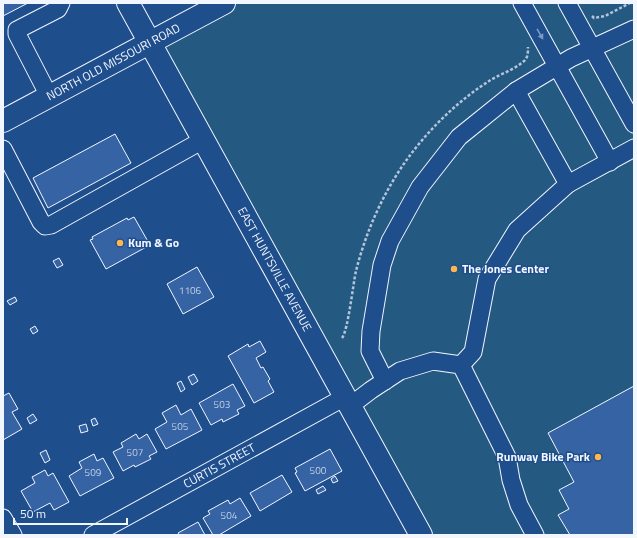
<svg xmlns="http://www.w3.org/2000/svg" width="637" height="538" font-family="'Titillium Web',sans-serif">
  <rect width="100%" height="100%" fill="#1f4e8c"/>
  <path fill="#245a82" stroke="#a8bbd7" d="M224,3H634V535H421L149,42Z"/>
  <path fill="#3563a3" stroke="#f2f6ff" d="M3,3H28L3,16Z
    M115,134L131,163L48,208L33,178Z
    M134,217L150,245L106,269L90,240L93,239L92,237L127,218L128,220Z
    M59,258L63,265L57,268L53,261Z
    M197,267L214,297L183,314L167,284Z
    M15,297L17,301L10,305L7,301Z
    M35,326L38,331L33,334L30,329Z
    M260,341L266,352L256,358L261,368L263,367L270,379L268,381L274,392L254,403L228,356L248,344L249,347Z
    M194,374L198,381L192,385L188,377Z
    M181,381L185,389L181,392L177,383Z
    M233,384L245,406L237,410L239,414L223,422L222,419L211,425L199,403Z
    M634,386V535H570L558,515L569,509L559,490L574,482L548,433Z
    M9,393L18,409L12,412L22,429L3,440V396Z
    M176,405L181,415L191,409L202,430L166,449L155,429L167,422L162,413Z
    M33,414L37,420L30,424L27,418Z
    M95,418L98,424L93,426L91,420Z
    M86,424L88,431L81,433L79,426Z
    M136,434L139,439L147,434L157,452L149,456L151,459L135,467L134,465L123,471L113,452L123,447L121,443Z
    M330,449L342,471L305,491L295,473L297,472L295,468Z
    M46,450L50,460L45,463L40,453Z
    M94,454L97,461L103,458L114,478L80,496L69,476L82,468L79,462Z
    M45,470L48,476L53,473L69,502L54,510L50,503L33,512L21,491L35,483L32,477Z
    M282,475L292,492L260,511L250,493Z
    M335,476L338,481L333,483L331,479Z
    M323,486L326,490L318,494L316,490Z
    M240,498L251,516L219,535H213L203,518L210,514L208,511L228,500L230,504Z
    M198,522L205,535H179L178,533Z"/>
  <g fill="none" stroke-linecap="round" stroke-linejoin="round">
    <defs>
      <g id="minor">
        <path d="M522,3L610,162"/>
        <path d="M567,3L634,124"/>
        <path d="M516,91L571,58L634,29"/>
        <path d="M49,96L17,34V30L58,9L61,3"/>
        <path d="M3,149L41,222L45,226L51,225L203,140"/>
        <path d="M568,184L634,148"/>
        <path d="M385,381L370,351L371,331L382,265L390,241L420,187L459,137L516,91L568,184L517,230L487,279L473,352L461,365"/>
        <path d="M350,406L371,390L400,371L433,361L461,365L507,457L511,480L519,505L535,535"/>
        <path d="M3,518L13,535"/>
        <path id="s1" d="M93,535L345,397"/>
      </g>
      <g id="major">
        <path id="s2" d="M128,3L421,535"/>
        <path id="s3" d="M3,121L224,3"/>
      </g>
    </defs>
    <use href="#minor" stroke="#f2f6ff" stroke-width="19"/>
    <use href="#major" stroke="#f2f6ff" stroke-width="24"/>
    <path stroke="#b3c4dc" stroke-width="2.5" stroke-dasharray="3 2" stroke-linecap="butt" d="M592,16L594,18L605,16L630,3
      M342,338C348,331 353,284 356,271C366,231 384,191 408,158C430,128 458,101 489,81C500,74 514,70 524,61C528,58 528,52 528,47"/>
    <use href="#minor" stroke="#1f4e8c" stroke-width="17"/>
    <use href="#major" stroke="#1f4e8c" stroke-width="22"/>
  </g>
  <defs><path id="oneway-solid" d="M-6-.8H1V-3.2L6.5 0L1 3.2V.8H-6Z"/></defs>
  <use fill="#7e9ac0" href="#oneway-solid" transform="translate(540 34) rotate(60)"/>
  <g fill="#ffb74d" stroke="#1f4e8c" stroke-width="1.5">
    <circle cx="120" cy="243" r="4"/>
    <circle cx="454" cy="269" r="4"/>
    <circle cx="598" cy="457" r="4"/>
  </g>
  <g text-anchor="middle" stroke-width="3" stroke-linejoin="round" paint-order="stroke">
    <g font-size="10" fill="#c3d1e8">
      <text x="190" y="294">1106</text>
      <text x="222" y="408">503</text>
      <text x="180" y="430">505</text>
      <text x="135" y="456">507</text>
      <text x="318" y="474">500</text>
      <text x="93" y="476">509</text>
      <text x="229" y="519">504</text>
    </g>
    <g font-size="12" fill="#f2f6ff" stroke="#1f4e8c">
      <text dy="4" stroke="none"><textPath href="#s3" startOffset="125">NORTH OLD MISSOURI ROAD</textPath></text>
      <text dy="4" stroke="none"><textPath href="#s2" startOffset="304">EAST HUNTSVILLE AVENUE</textPath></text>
      <text dy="4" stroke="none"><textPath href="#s1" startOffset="144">CURTIS STREET</textPath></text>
    </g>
    <g font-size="12" font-weight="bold" fill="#f2f6ff" stroke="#1f4e8c" text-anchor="start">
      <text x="128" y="247">Kum &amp; Go</text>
      <text x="462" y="273">The Jones Center</text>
      <text x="590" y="461" text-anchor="end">Runway Bike Park</text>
    </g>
  </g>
  <rect width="637" height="538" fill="none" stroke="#f2f6ff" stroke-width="8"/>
  <path d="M14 518v6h113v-6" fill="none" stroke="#f2f6ff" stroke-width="2"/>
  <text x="20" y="518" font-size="12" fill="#f2f6ff" stroke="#1f4e8c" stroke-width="3" paint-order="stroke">50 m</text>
</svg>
